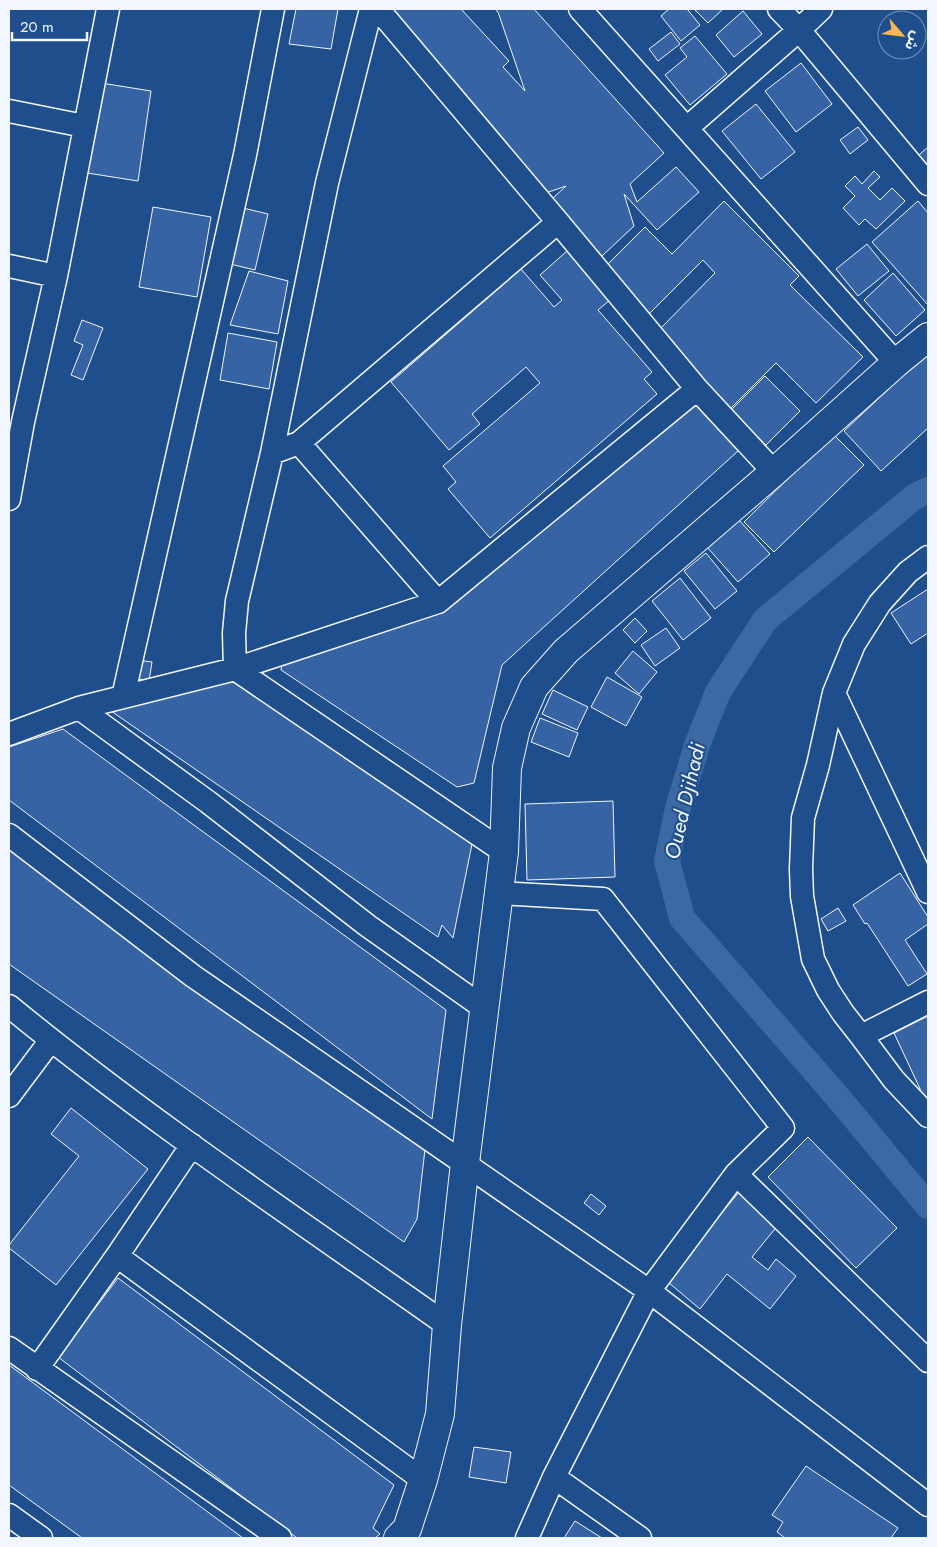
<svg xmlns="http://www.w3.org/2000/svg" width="937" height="1547" font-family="Jost,'Noto Sans Arabic',sans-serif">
  <rect width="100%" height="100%" fill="#1f4e8c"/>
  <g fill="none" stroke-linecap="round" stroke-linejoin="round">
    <path stroke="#3b69a3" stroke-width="26" d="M928,490L914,497L765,620L718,692L697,745L678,808L667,861L682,918L841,1101L928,1206"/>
  </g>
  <path fill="#3563a3" stroke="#f2f6ff" d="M296,9H338L331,49L289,44Z
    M388,9H461L509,61L503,67L525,91L498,12L495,9H534L664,153L630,184L637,202L676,167L699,192L657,230L624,194L634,226L602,256L551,200L566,186L540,195Z
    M669,9H687L700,25L681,41L661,16Z
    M694,9H723L708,23Z
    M743,11L762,34L734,57L716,35Z
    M671,32L680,44L658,61L649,49Z
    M695,36L727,74L690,105L665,75L687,57L680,48Z
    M801,63L832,104L796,132L765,91Z
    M95,82L151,91L138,181L81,172Z
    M756,104L795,152L761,179L722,131Z
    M858,127L868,140L850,154L840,140Z
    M928,147V181L911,162Z
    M874,171L880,177L868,188L880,200L892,188L905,201L876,229L865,219L859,225L843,208L855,196L845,186L855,176L862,184Z
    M724,201L799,276L790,285L863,357L816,403L776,363L731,408L656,333L715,273L703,260L648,315L602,270L645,227L672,254Z
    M918,201L928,213V305L872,242Z
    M153,207L211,217L197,297L139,287Z
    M243,208L268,214L255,270L230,264Z
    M867,244L889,271L858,296L836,269Z
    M567,251L610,300L598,310L652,372L644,379L657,394L490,538L448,489L456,482L443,466L540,383L526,367L472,414L480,424L449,450L391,382L521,269L554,307L562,300L540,275Z
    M249,271L288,281L278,334L230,325Z
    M893,273L925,310L896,336L864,300Z
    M82,320L103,328L83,380L71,375L83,345L74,341Z
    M228,333L277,342L269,389L220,380Z
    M928,352V428L881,471L844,431Z
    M765,376L800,411L766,445L731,410Z
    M689,398L738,451L502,665L474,783L457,787L281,670L284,648L471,585Z
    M833,434L864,465L774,552L744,522Z
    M738,519L770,554L738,582L707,547Z
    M706,553L737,591L715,609L684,571Z
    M680,578L711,618L683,640L652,601Z
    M928,589V633L911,644L891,613Z
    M635,618L647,631L635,643L623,630Z
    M666,628L680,648L655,666L641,645Z
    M633,651L657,672L639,694L615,673Z
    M137,660L152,662L149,681L133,678Z
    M231,677L472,844L453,938L442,925L438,937L111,711Z
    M607,677L642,697L626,726L591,707Z
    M553,690L588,707L577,730L542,714Z
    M540,718L578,733L569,757L531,742Z
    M63,729L446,1010L432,1119L9,800V747Z
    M613,801L615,877L527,880L525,804Z
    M9,842L425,1149L417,1219L404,1242L9,964Z
    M900,873L928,917V924L905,940L927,974L908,986L867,923L865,924L853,905Z
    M838,908L846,921L828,931L821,919Z
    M928,1016V1106L894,1033Z
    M71,1108L148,1169L56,1285L9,1248V1245L79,1156L51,1134Z
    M808,1137L897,1228L856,1268L768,1177Z
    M739,1192L779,1224L752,1257L768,1270L776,1259L796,1276L770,1309L727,1274L700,1309L662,1277L715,1211L720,1215Z
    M591,1194L606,1206L599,1215L584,1203Z
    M118,1278L394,1485L373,1528L380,1534L375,1538H297L58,1357Z
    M9,1365L243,1538H82L9,1485Z
    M474,1447L511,1452L506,1483L469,1477Z
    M806,1466L898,1528L891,1538H785L777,1532L783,1522L772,1515Z
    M575,1521L602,1538H564Z"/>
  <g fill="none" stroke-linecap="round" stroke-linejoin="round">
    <defs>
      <path id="street" d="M371,9L327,183L272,453L237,601L234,633L235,669L504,852
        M378,9L558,222L697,389L774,472
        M580,9L896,363
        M779,9L799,30L928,184
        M9,111L84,126
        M687,128L799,30L821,9
        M9,266L56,276
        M299,443L438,602
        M272,453L299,443L558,222
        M9,499L23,422L56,276L108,9
        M928,557L908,572L880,603L854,644L834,693L818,765L803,818L801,869L802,896L813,959L828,990L843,1013L861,1036L894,1080L928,1116
        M834,693L928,892
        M123,697L235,669L438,602L697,389
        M79,708L208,802L368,926L484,1008
        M9,734L79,708L123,697L245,155L273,9
        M9,835L193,976L649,1291L928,1505
        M500,893L603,899L783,1128L736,1174
        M9,1006C148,1120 300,1221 447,1325
        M861,1036L928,1002
        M9,1096L51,1040
        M117,1256L423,1480
        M9,1348L280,1538
        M37,1369L117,1256L192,1145
        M554,1477L640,1538
        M9,1515L41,1538
        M527,1538L554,1477L649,1291L736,1174L928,1361"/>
      <path id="secondary" d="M398,1538L407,1529L423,1480L440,1414L447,1325L465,1163L504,852L507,768L516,728L534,687L566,651L774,472L896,363L928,337"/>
    </defs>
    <use href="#street" stroke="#f2f6ff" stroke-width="25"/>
    <use href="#secondary" stroke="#f2f6ff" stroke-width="30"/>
    <use href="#street" stroke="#1f4e8c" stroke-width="22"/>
    <use href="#secondary" stroke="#1f4e8c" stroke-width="28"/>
  </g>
  <g text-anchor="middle" stroke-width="4" stroke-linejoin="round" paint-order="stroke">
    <g font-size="21" font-style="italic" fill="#f2f6ff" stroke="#1f4e8c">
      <text transform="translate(685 801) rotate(-77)" y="7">Oued Djihadi</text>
    </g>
  </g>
  <rect width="937" height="1547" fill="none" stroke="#f2f6ff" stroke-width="20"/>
  <g transform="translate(902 35) rotate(118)"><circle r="24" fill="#1f4e8c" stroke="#7391ba"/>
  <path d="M0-4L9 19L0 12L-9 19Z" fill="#ffb74d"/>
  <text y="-8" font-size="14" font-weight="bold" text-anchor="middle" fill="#f2f6ff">ش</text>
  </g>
  <path d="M12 32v8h75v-8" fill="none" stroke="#f2f6ff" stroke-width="2.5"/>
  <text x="20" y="32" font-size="15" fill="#f2f6ff" stroke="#1f4e8c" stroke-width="4" paint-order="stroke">20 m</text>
</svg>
